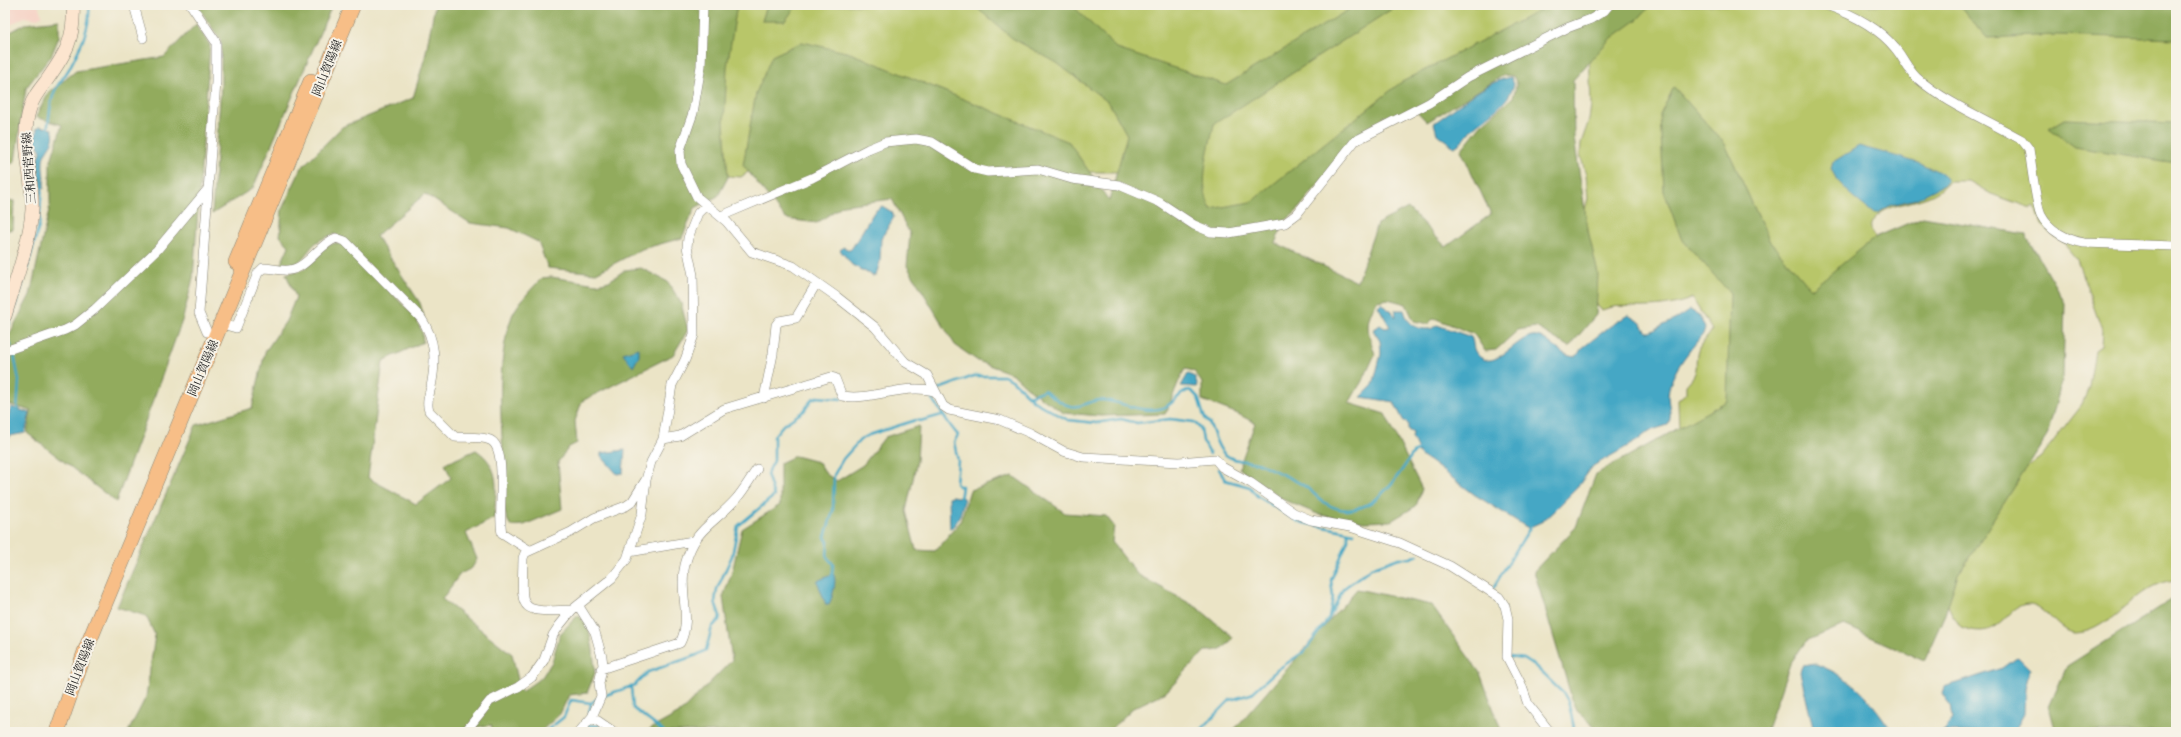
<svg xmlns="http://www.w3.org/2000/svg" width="2181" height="737" font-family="'Libre Caslon Text','Noto Serif JP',serif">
  <rect width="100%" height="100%" fill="#f7f3e8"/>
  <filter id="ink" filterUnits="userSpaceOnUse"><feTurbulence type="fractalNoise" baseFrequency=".025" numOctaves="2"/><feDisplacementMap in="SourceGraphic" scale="8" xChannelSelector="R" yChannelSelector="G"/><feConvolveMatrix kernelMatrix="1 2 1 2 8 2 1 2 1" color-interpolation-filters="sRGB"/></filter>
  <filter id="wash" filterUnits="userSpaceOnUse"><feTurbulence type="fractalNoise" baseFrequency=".012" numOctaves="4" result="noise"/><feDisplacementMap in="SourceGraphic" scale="16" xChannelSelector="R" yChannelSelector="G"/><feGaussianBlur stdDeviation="0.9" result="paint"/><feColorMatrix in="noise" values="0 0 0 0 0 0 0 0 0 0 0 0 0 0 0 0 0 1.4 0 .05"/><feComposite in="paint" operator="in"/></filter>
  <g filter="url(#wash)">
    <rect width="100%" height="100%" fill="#ebe4c6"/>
    <path fill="#f6d2c5" d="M5,5H38L42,16L37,19L24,17L5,28Z"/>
    <path fill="#b8c669" stroke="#6a7142" d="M715,5H2176V580C2135,582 2112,632 2076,633C2058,634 2045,603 2028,604C2004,605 2004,643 1961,627L1952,615L1945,597L2003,485L2041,457L2082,404L2089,387L2095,350L2101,346L2102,330L2077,260L2065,245L2041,225L2035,206L2031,208L1991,194L1969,181H1949C1938,198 1912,201 1895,206C1887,208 1868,219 1871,229C1878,249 1913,280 1928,297L1679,431L1678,400L1686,393V385C1703,368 1692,366 1699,348C1702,341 1709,337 1712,330L1692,298C1680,304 1660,307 1646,307C1627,308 1621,303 1602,310L1598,307L1592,291L1581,225L1588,198L1586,175L1580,154L1581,143L1589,120L1591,105L1589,52L1476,62L1233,224L1131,172H1075L765,160L741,177L714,175Z"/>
    <path fill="#92ab5d" stroke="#57643c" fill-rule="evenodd" d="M197,5H332L253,188L212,214L221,86V41Z
      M435,5H737L727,67L724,123L728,177L718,196L695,208L682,238L642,249L596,273L548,268L538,242L509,228L470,223L425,194L376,236L420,303L424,317L335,234C330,236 324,238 320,240C303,251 305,268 280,266L289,246L280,236L282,209L302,167L342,127L413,98L425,57Z
      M767,5H797L785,21H762Z
      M977,5H1072L1117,49L1226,85L1356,5H1398L1214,124C1209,150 1197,184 1211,209L1251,202L1400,83L1550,5H1651L1638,19L1609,40L1573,80L1574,138L1588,230L1598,274L1596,315L1569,347L1536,327L1518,330L1496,350L1485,351L1474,334L1434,318L1428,324L1414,321L1406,304L1388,299L1377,301C1364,323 1367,330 1375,354L1365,376L1349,403L1385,414L1422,489L1416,506L1391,521L1364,522L1320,515L1284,500L1239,468L1255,423L1238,414L1202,400V383L1194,371L1185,369C1176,384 1173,399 1165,414L1101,416L1064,413L1031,391L1013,374L978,361L955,345L907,266L910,234L892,199L843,205L817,223L786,219L743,165L756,93L772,56L802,42L850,53L1069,142L1109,201L1127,135L1109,103L1057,63L1012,38L977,8ZM1504,75L1513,76L1517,83L1513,97L1481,125L1461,150L1491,214L1446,247L1408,208L1377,224L1357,282L1275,243L1285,221L1296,212L1355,139L1414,108L1427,122Z
      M1959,5H2176V39L2057,35L1987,38Z
      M59,20V37L51,56L26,88L15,161L5,168V35L25,24Z
      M196,24L210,45L193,278L183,318L116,502L27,433L31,411L5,403V343L30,295L50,205V164L62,125L36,117L48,93L76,71L164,57Z
      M1674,87L1725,144L1770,242L1811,289L1876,237L1923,217L2025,234L2065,303L2063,377L2047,436L1958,575L1945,614L1924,661L1844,625L1806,641L1790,664L1766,732H1601L1575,709L1534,571L1576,527L1596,474L1727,401L1730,293L1681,238L1664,191L1660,115Z
      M2064,119L2176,123V163L2075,147L2049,128Z
      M5,200L14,201L13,229L5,231Z
      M334,243L345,245L414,316L422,331L423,342L383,361L368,478L416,504L451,478L445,464L476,450C502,467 496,491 494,518L466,533L477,559L472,568L460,574L442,599L512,654L521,692L542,677L552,662L560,634L578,615L588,625L593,650L595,673L587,693L569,695L560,714L540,732H491L492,725L462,729L459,732H128L146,697L155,635L146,616L117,607L196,425L252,408L265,352L286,321L296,297L286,274L304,269L325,247Z
      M641,268L668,282L681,303L688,330L673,355L582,401L575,421L577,443L569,447L558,462L562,509L524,525L511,526C500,509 506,501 505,482C502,430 494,366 512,316C516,305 534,286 542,278L551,277L597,284L609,281L625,270Z
      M919,426L917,461L906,511L916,550L935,551L960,522L970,490L1013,476L1065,513L1106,516L1114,526L1112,542L1137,574L1198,608L1233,637C1226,649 1219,651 1205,651L1166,692L1133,708L1108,732H645L681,712L732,660L723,597L732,572L742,529L780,505V463L795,456L818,462L826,474L837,481L863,465L885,437Z
      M1357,589L1431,605L1480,673L1502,732H1232Z
      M2176,597V732H2056L2049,707L2067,666Z"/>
    <path fill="#45a7c5" stroke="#306270" d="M1511,77L1514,84C1508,106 1488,114 1472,129C1465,136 1463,143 1454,147L1437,134L1434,123C1455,109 1486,81 1511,77Z
      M40,126L52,129C58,143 45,147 43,160C42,169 45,179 44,188H41L37,165L41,151L35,141L37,128Z
      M1859,146C1874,151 1944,166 1947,180L1945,184L1916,199L1891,205L1878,213H1873L1854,198L1837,180L1831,169L1833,162Z
      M882,206L892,212L894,217L881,239L880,262L876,275L873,276L852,265L840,250L843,247L850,250L852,248L874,212Z
      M1382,303L1396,317L1395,310H1404C1407,322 1415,330 1429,329C1433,329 1434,326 1437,325L1471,337C1474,342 1472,349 1477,354C1495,376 1518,332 1537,336C1550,339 1564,360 1577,356L1581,349L1609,327L1628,315L1641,323L1647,332H1650L1678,318L1690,310L1699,315L1705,328L1703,334C1689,352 1671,371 1668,395C1668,406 1673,415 1668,425L1649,431L1637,441L1593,466L1576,489L1557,508L1543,521L1528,528L1475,495L1428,460C1416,458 1418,445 1412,438L1413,433L1408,430V424L1403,420L1394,402L1361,397L1373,385L1381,354L1380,341L1373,330L1380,325L1385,328L1390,327L1378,306Z
      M639,348V356L633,367L623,353Z
      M1188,374L1194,376L1198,387L1181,386Z
      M11,407L30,413L25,433L10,436L5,446V428Z
      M625,450L623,473L617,474L601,456V453Z
      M952,496L963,498L964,501C961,511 959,523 950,529L949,497Z
      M831,575H834C837,582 832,598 829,605H826L817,581Z
      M2018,657L2030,669L2025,689L2024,714L2014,732H1942L1952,719L1950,706L1942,693L1944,687L2003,668Z
      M1816,664C1857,680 1868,698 1893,732H1814L1800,672L1802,666Z"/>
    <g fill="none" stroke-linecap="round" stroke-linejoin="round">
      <path stroke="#45a7c5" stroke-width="2.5" d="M47,130C50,118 49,105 54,93C57,83 66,76 70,67C80,48 91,27 89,5
        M6,335L11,346
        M5,336L21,289L39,226L42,186
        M14,355L19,380L17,411
        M939,389L974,376H1004L1012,380L1035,402L1068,420L1096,423L1121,419L1137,423L1170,419L1194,422L1201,429L1203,441L1210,454
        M926,393C936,400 947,424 958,435L954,442L958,461L956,483L958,486H962L960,500
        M1029,396L1044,390C1052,396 1061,404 1070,406C1082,409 1090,399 1102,400C1121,401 1139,413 1159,409C1172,407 1177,394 1189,390C1202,396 1199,407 1205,418C1206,421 1209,422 1210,425C1214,433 1216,443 1221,450C1232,465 1251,458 1265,466C1278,473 1293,478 1306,487C1313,492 1319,500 1327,504C1365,526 1396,481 1413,453L1420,450
        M1219,469L1225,480L1250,487L1257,496L1299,522L1354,533
        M832,577L833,564L827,557L828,542L825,537L833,511L834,475L843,459L860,440L869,435L916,420L920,421L942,415
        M1493,588L1531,526
        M1498,604L1504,622
        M1329,618L1343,589L1371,568L1399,558H1411L1418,555
        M1509,657L1524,659L1536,667L1564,694L1568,701L1575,732
        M631,687L633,708L664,732
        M603,696L635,685L648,672L697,655L706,650L712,627L719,620L720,616L715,602L717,589L732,556L738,526L774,496L767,474L774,461V436L783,425L804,411L812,399L817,397L841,399
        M589,713L591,703
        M588,725L599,726
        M545,732L564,717L571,700L591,703L597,699
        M1199,732L1230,700L1251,694L1277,670L1305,651L1329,618L1333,597L1331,580L1348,540V532"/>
    </g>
  </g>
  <g filter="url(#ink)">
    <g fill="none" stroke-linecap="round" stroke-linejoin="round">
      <defs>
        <path id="minor" d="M134,5L143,38
          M191,5L216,42V82L199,313L207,332
          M703,5L701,66L693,113L680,150L681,164L697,197L727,222L752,252L793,266L837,297L875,327L905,362L927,375L943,406L949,410L1000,420L1030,433L1063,451L1083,457L1179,462L1215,459L1222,467L1251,483L1294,513L1311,520L1350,527L1400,543L1450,566L1499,597L1505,606L1508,619L1507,657L1521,684L1528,704L1550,732
          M1826,5C1852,14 1878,27 1895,48C1903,57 1908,70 1917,78C1947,104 1988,120 2022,140L2029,149C2031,162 2036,205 2041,215C2049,231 2068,240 2084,243L2176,246
          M721,216L812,178L868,149L885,142L916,139L932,142L975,169L988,172L1038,169L1072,179L1119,185L1159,202L1194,225L1211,232L1229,233L1285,223L1297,214L1355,141L1429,103L1468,77L1567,28L1591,19L1604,11L1609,5
          M222,324L236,328L258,273L263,268C272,268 280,271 289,270C308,268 318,245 336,238L345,241L421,318C436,340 436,362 431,387C429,395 426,403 429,411L455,437C466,438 480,436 490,440C509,448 497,514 502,533L529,550
          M5,351L65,330L75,325L95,309L157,250L208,189
          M764,398L773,354L776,325L779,321L796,318L816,284
          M663,439L680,436L724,409L831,377L835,378L842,396C872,401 903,383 934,391
          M629,552L693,541
          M578,605L595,632L602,657L603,665L599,683L601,696L592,717L614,732
          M572,610C516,613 522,610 523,558L525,553L571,532L594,518L626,506L632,502L645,481
          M601,669L680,643C693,618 678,592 685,565C695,527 712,526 736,499C744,490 750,479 757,469
          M465,732L490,701L518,687L532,677L544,660L553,635L559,626L572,610L612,578L627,559L642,514L646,480L651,462L663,439L672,385L685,360L694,335L693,275L687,247L688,238L698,213L706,205
          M579,732L592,717"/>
        <path id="secondary" d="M5,316C14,285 30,242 32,210C34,177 19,141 30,108C33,97 40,89 47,80C66,53 75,39 73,5"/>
        <path id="primary" d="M236,262L311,81
          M57,732L86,649L353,5"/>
      </defs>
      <use href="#minor" stroke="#848071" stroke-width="10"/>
      <use href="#secondary" stroke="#848071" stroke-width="14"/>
      <use href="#primary" stroke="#848071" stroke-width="16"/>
      <use href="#minor" stroke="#fff" stroke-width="9"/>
      <use href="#secondary" stroke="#fce5cf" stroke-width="13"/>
      <use href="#primary" stroke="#f7be87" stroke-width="15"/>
    </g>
  </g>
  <g text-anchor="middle" stroke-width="4" stroke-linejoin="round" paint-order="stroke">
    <g font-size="12" fill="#1c1c1c" stroke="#f7f3e8">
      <text transform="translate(327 68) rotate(-68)" y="4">岡山賀陽線</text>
      <text transform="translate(29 168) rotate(-94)" y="4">三和西菅野線</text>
      <text transform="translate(203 368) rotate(-67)" y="4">岡山賀陽線</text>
      <text transform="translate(80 667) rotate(-69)" y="4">岡山賀陽線</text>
    </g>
  </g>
  <rect width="2181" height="737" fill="none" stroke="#f7f3e8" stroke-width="20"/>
</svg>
